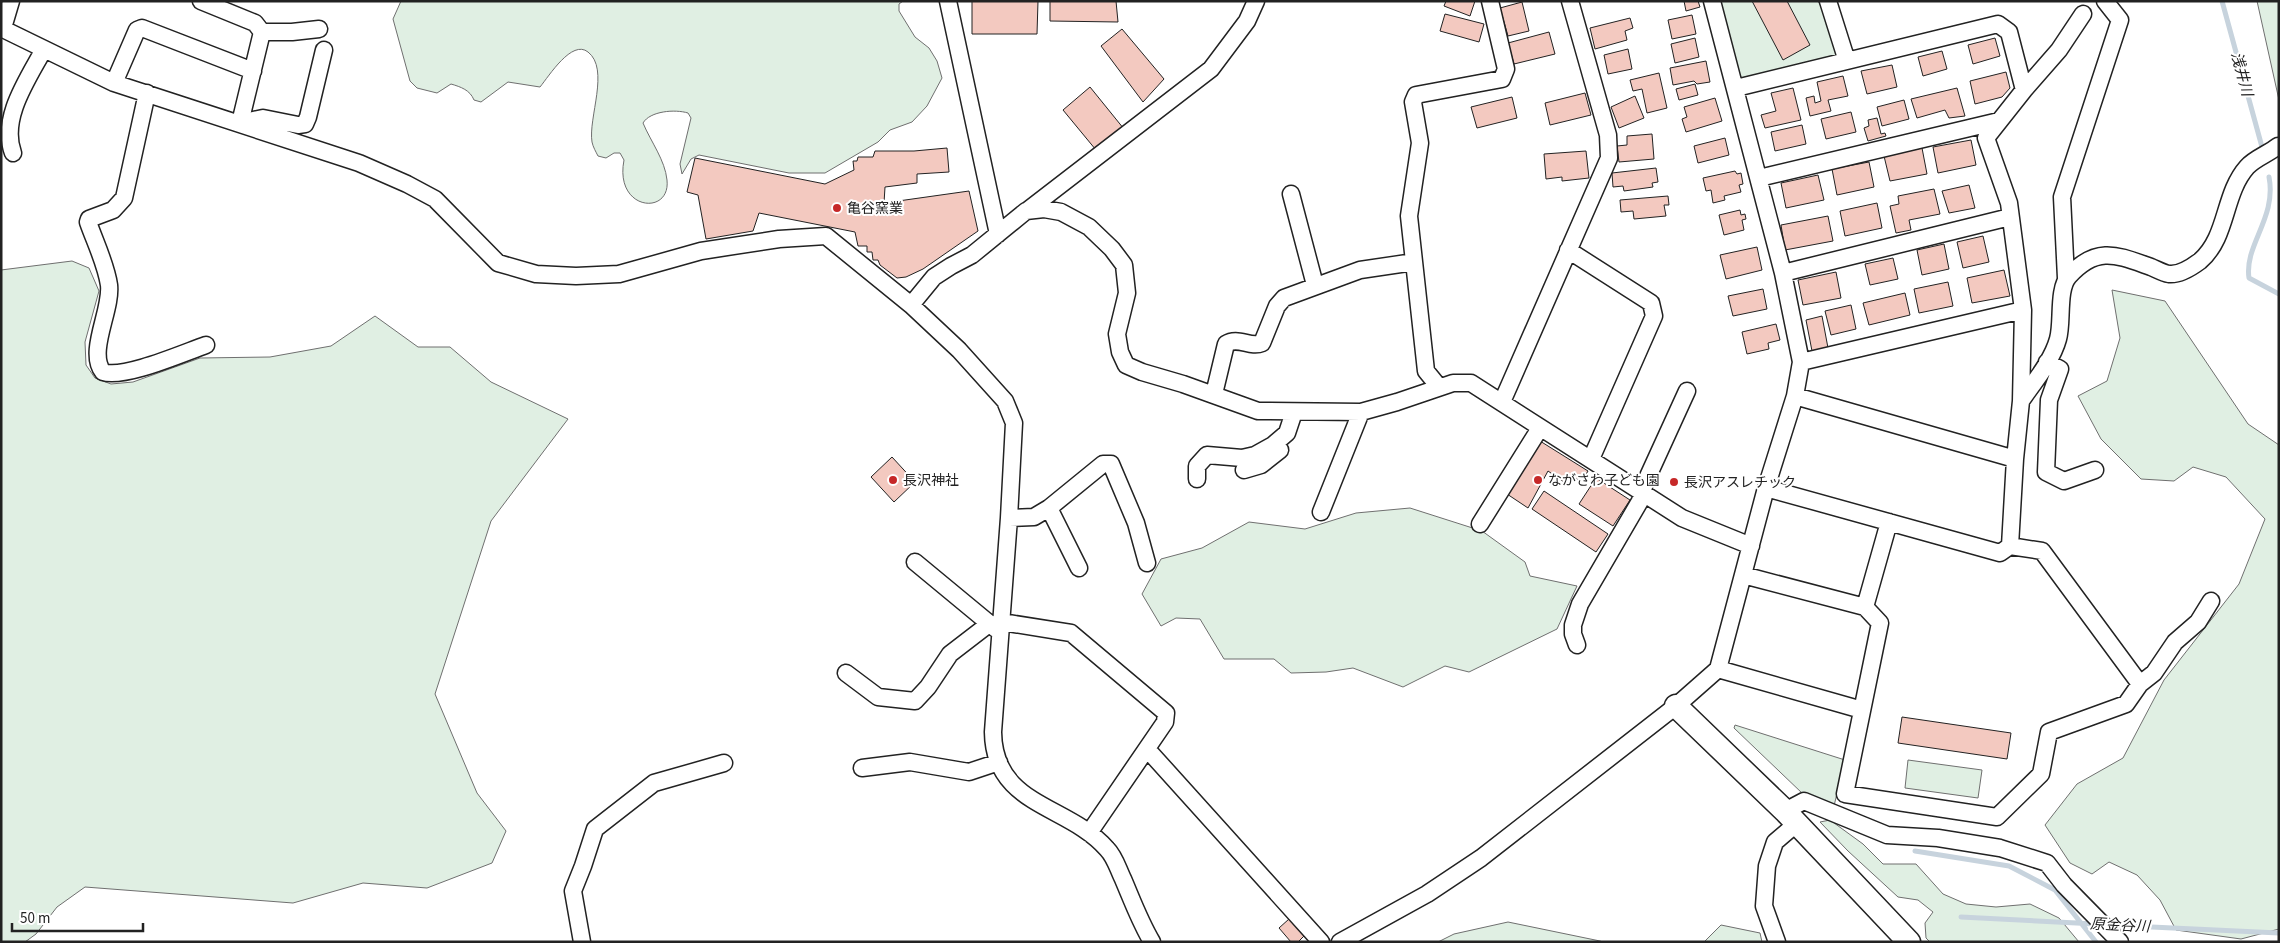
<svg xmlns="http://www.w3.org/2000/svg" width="2280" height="943" font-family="'Source Sans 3','Noto Sans JP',sans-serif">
  <rect width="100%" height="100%" fill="#fff"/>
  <path fill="#e0efe3" stroke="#6f6f6f" d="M401,1H903L899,4V11L915,37L929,48L937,61L942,78L927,106L912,122L890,130L878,142L825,173H789L699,155L691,159L682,174L680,164L691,118L688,113C675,109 650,111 643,123C651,142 665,160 667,180C671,216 614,211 624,160L620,153H614L606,158L598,156C596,152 593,147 592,142C588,118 610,69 588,52C572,39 549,76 540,87L508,82L481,102L474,100C470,90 461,87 451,84L437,93L417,88L410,81L393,19Z
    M1718,1H1818L1829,20L1843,58L1739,81Z
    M2257,1H2279V100Z
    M72,261L89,268L99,291L85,342L86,365L95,378L111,384L133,382L200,358L270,357L331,346L375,316L418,347H450L491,382L568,419L491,521L435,694L477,793L506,831L492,863L427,888L363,883L293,903L85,887L57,907L36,934L25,942H1V270Z
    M2112,290L2165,301L2248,424L2279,445V929L2241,939L2176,930L2160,900L2137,875L2109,862L2092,874L2070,863L2045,825L2077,784L2123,758L2164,680L2239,584L2265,519L2226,477L2193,467L2174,481L2141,479L2101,439L2078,396L2107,381L2120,338Z
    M1410,508L1482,531L1525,562L1530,576L1577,586L1557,629L1469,672L1445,666L1403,687L1353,668L1326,672L1291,673L1274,659H1224L1200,619L1176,618L1161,626L1142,594L1161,559L1202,548L1249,522L1305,529L1356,513Z
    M1735,725L1845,760L1834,806L1803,794L1734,728Z
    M1908,760L1982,770L1978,798L1905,788Z
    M1830,820L1863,844L1883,864H1916L1943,894L1966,904L1996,907L2030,904L2059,918L2079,942H1930L1926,938L1925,923L1933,912L1918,900L1898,897L1848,851L1820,822Z
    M1508,922L1600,941L1603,942H1438L1454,934Z
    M1721,925L1760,933L1762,942H1704Z"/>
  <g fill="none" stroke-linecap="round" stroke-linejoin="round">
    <path stroke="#c7d3dd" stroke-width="5" d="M2222,1L2262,147
      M2269,177C2277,218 2244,245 2249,278L2279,294
      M1915,851L2009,866L2055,890L2096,942
      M1961,917L2096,924
      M2109,925L2279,933"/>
  </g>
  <path fill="#f3c9c0" stroke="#222" d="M972,1H1038L1037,34H972Z
    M1050,1H1116L1118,22L1050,21Z
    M1446,1H1475L1470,16L1444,6Z
    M1684,1H1698L1700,7L1686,11Z
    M1752,1H1787L1810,45L1783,60Z
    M1522,2L1529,31L1508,36L1500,8Z
    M1445,14L1484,24L1479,42L1440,31Z
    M1692,15L1696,34L1672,39L1668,20Z
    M1630,18L1633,28L1625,31L1627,40L1595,49L1590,28Z
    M1122,29L1164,79L1143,102L1101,46Z
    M1549,32L1555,54L1514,64L1508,43Z
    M1695,38L1699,57L1675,63L1671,44Z
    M1995,38L2000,56L1973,64L1968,45Z
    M1628,49L1632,69L1608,74L1604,55Z
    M1942,51L1947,69L1923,76L1918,57Z
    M1706,61L1710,82L1697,84L1694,81L1673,85L1670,68Z
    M1892,65L1897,87L1867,94L1861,71Z
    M2006,72L2010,88L2002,97L1975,104L1970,81Z
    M1659,73L1667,108L1647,113L1642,89L1633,91L1630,80Z
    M1843,76L1848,96L1828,100L1831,111L1810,116L1806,98L1814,96L1815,103L1821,101L1817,82Z
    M1695,84L1698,95L1679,100L1676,89Z
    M1090,87L1124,129L1096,150L1063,110Z
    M1793,88L1801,120L1765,128L1761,115L1776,111L1771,93Z
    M1957,88L1965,116L1949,118L1945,110L1917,118L1911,99Z
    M1585,93L1591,115L1550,125L1545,103Z
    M1635,96L1644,118L1619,128L1611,107Z
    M1512,97L1517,118L1477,128L1471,107Z
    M1715,98L1722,121L1686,132L1682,119L1687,117L1684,107Z
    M1904,100L1909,119L1882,126L1877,107Z
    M1851,112L1856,132L1826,139L1821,119Z
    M1877,118L1881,134L1885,133L1886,136L1868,141L1864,128L1869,126L1868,120Z
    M1802,125L1806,144L1775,151L1771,132Z
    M1652,134L1654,159L1619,162L1617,146L1627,145V136Z
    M1725,138L1729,155L1698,163L1694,146Z
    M1971,140L1976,165L1938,173L1933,147Z
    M947,148L949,172L917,174V183L885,187L884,203L969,191L978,231L923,269L906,277L897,278L880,265L878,260H873L872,252H867V246H858L855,232L759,213L753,231L706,239L698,195L687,192L695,158L825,184L854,170L853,161H857L858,157H873L875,151H914Z
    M1922,148L1927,174L1890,181L1884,156Z
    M1586,151L1589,178L1562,181V177L1546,179L1544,154Z
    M1869,162L1874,187L1837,195L1832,169Z
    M1656,168L1658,182L1652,183L1653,187L1624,191L1623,186L1613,187L1612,173Z
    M1735,171L1737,174L1741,173L1743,184L1739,185L1741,192L1724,196L1725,200L1713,203L1711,190L1706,191L1703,178Z
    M1818,175L1824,200L1786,208L1781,183Z
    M1969,185L1975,208L1949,213L1942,191Z
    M1934,189L1940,214L1909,220L1911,230L1896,233L1890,206L1899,204L1898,196Z
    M1668,196L1669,205H1664L1666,216L1634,219L1633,211L1621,212L1620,200Z
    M1877,203L1882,228L1845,236L1840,211Z
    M1740,210L1741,215L1745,214L1746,219L1742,220L1744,230L1724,235L1719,215Z
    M1828,216L1833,241L1785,250L1781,225Z
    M1983,236L1989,262L1963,268L1957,242Z
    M1944,244L1949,269L1922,275L1917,250Z
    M1757,247L1762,270L1726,279L1720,255Z
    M1893,258L1898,279L1870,285L1865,264Z
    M2004,270L2010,296L1972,303L1967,278Z
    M1836,272L1841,298L1803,305L1798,280Z
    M1948,282L1953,306L1919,313L1914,289Z
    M1763,289L1767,309L1733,316L1728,296Z
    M1905,293L1910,315L1869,325L1863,303Z
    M1851,305L1856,329L1831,335L1825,311Z
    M1822,316L1828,348L1812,351L1806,320Z
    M1776,324L1780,340L1768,343L1769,349L1747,354L1742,332Z
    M1540,441L1588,471L1582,481L1568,475L1564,482L1548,471L1528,508L1507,494Z
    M892,457L915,482L894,502L871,477Z
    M1596,478L1630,500L1613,526L1579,504Z
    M1544,491L1608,534L1596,552L1532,509Z
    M1902,717L2011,733L2007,759L1898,743Z
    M1289,919L1304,936L1298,942H1291L1279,928Z"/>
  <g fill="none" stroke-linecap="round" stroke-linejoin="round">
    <defs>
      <path id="street" d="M201,1L255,23L262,32L240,123
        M948,1L998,234
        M1828,1L1846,58L1844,61
        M1,28L114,83L359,163L407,184L435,199L498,263L536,274L576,276L619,274L701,251L779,239L826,236L911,305L959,350L1005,401L1014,423L1009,518L993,732C994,807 1068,804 1107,849C1115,857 1118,869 1123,879C1132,900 1140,922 1152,942
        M3,28L11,1
        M262,32H292L319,29
        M114,83L137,30L142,28L253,71
        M1736,88L1998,24L2009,32L2024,90L1986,138L2009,203L2023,310L2021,401L2015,459L2010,546L2000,553L1766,488
        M2024,90L2059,50L2083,14
        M147,93L124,198L113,210L89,219L88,222C95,242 106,264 109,285C112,310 87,352 103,372C124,379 183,353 206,345
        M240,123L263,118L298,125L305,124L308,117L324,50
        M13,153C0,118 28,79 44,49
        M1759,178L1999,121
        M1291,194L1315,285
        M1028,210L1211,69L1247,21L1256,1
        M1568,250L1651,303L1654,316L1591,459
        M1783,273L2010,217
        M2066,278L2062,197L2120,20L2105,1
        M911,305L934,277L951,266L972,255L1026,211L1044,209L1061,212L1089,227L1112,249L1124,265L1127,293L1117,334L1120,352L1126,365L1142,372L1183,384L1258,411H1269L1361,412L1397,402L1453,383H1471L1682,518L1751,546
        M1801,362L2023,310
        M2047,362L2060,369L2049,400L2046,472L2064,481L2095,470
        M1439,387L1426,371L1409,216L1420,143L1413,102L1416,95L1502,79L1506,69L1490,1
        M1214,394L1226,344C1238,336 1250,348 1262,343L1277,306L1284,298L1360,270L1414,262
        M1795,396L2015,459
        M2021,401C2034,382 2052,361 2058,339C2063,322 2057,289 2069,276C2097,245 2117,255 2151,267C2156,269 2163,273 2169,274C2179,275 2192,267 2200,261C2228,237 2223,194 2247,167C2255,158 2268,154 2278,146
        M1502,402L1609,158L1608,135L1570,1
        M1244,470L1261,465L1280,450
        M1197,479V466L1207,455L1242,458L1255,455L1273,445L1287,433L1294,412
        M1049,508L1079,568
        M1321,512L1361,412
        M1009,518L1034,517L1049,508L1103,464H1111L1136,523L1147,563
        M1480,524L1540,428
        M915,562L996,629
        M1743,575L1865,607L1880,623L1845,794L1997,817L2041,774L2049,732L2126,704L2140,684L2042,551L2010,546
        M1865,607L1889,522
        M1002,622L1071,633L1166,713L1165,722L1089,833
        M1577,645L1573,634V625L1580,604L1640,501L1645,483L1687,391
        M1718,669L1862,710
        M846,673L878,697L915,701L928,687L950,654L989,624
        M2140,684L2154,673L2175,642L2198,622L2211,601
        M1147,749L1321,942
        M862,768L910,762L969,772L999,762
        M1785,811L1804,801L1887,835L1938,838L2000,848L2047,863L2064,885L2120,942
        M582,942L573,891L583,866L595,829L654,783L724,763
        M1340,942L1427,894L1481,858L1676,706L1718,669L1766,488L1795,396L1801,362L1783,273L1712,1
        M1777,942L1764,906L1767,866L1775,842L1796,824"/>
      <path id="secondary" d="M1676,706L1785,811L1909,942"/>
    </defs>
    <use href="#street" stroke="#222" stroke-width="19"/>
    <use href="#secondary" stroke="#222" stroke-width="25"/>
    <use href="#street" stroke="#fff" stroke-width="16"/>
    <use href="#secondary" stroke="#fff" stroke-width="22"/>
  </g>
  <g fill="#c62828" stroke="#fff" stroke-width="2">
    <circle cx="837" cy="208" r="5"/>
    <circle cx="893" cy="480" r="5"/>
    <circle cx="1538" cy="480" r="5"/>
    <circle cx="1674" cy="482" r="5"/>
  </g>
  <g text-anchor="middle" stroke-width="4" stroke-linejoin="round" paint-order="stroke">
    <g font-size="14" fill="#222" stroke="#fff" text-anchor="start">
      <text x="847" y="213">亀谷窯業</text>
      <text x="903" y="485">長沢神社</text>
      <text x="1548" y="485">ながさわ子ども園</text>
      <text x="1684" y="487">長沢アスレチック</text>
    </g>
    <g font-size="15" font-style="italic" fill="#222" stroke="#fff">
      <text transform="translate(2242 74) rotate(75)" y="5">浅井川</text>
      <text transform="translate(2120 925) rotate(3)" y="5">原金谷川</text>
    </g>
  </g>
  <rect width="2280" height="943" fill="none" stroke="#222222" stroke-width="5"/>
  <path d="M12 923v8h131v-8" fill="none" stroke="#222222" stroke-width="2.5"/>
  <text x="20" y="923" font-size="15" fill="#222222" stroke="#ffffff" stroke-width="4" paint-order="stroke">50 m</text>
</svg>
